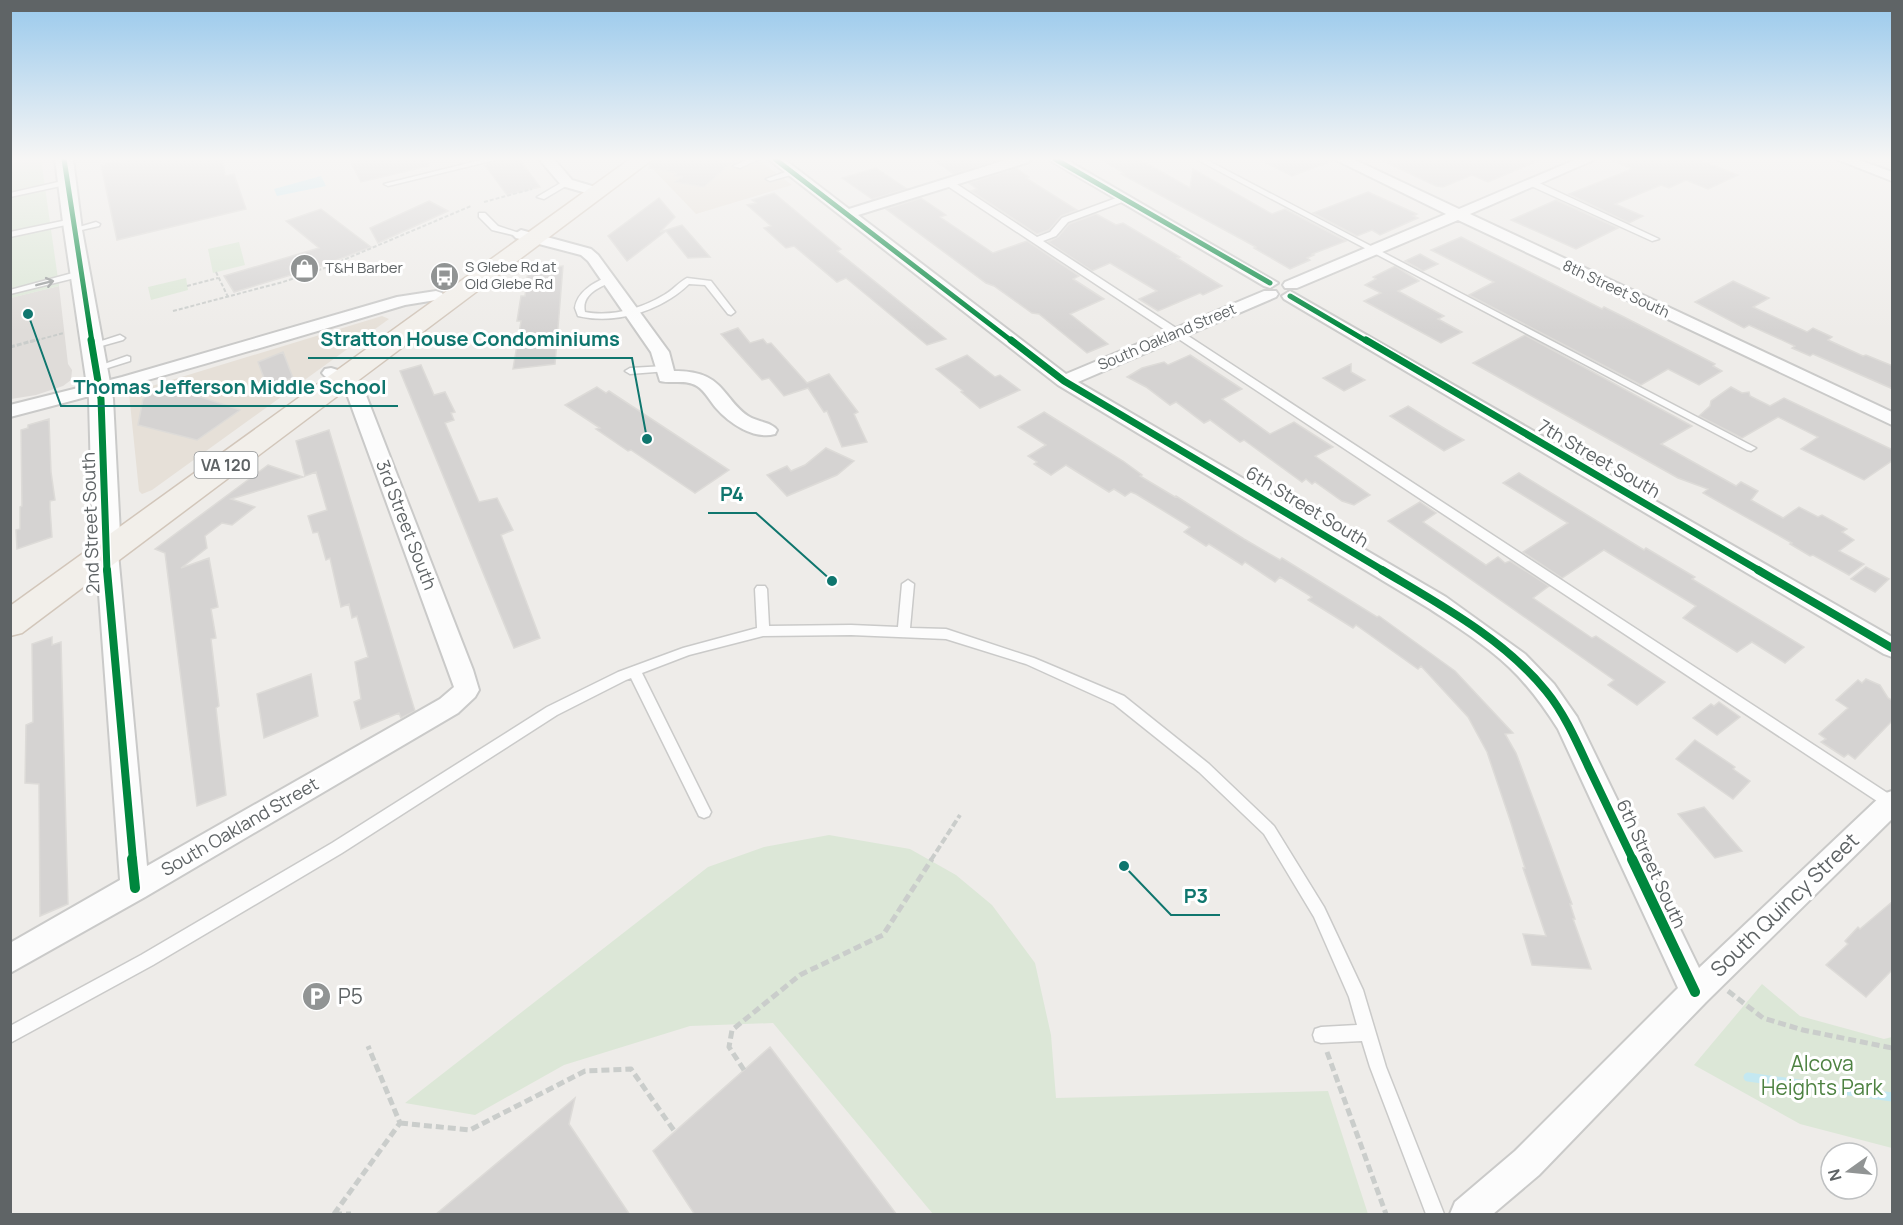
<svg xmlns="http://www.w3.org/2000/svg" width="1903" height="1225" font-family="Manrope,sans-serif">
  <rect width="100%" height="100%" fill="#eeece9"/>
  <path fill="#e6e0d8" d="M655,159H757L792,185L696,214L648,164Z
    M382,316L389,319L152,490L142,494L139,491L129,393Z"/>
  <path fill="#dfdcd9" d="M59,286L68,364L72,370L71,380L63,386L36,395L11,399L10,298Z"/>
  <path fill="#dce7d7" d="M10,159H41L59,286L11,298Z
    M239,242L245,265L213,273L208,249Z
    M186,278L188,290L151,300L148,287Z
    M829,835L910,849L956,875L992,905L1035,963L1051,1035L1056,1098L1328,1091L1368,1214H933L773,1023L690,1026L564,1065L475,1115L405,1103L708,867L764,847Z
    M1762,984L1800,1016L1884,1039L1892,1037V1148L1800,1124L1694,1065Z"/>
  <path fill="#c4e8f1" d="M321,176L326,186L277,196L274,189Z"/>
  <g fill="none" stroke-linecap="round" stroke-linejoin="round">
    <path stroke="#c4e8f1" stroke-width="9" d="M1748,1077L1892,1097"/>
  </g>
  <path fill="#d5d3d2" stroke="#dddbd8" stroke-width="1.5" d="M127,159H223L225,176L234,174L246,209L117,240L101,165Z
    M349,159H428L429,166L361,182Z
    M501,159H519L540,187L507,195L485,165Z
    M655,159H710L731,163L704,187L675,182L682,177L674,176L677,173L649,168L650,164Z
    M932,159H1001L954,174Z
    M1100,159H1139L1190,188L1193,169L1272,214L1285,209L1346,241L1312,254L1314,255L1307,258L1310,260L1290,269L1254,248L1256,247L1121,174L1124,173Z
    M1258,159H1332V161L1292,176Z
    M1379,159H1542L1488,182L1472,175L1443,187L1436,186Z
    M1610,159H1697L1738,175L1708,189L1686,180L1669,188L1661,185L1615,204L1643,216L1629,223L1569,194L1632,169Z
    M876,168L907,189L872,199L842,178Z
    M1016,168L1029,177L1026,178L1077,210L1061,216L1049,230L1037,234L971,191L977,189L969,183Z
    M1368,192L1417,214L1413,216L1418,218L1380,235L1372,230L1357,236L1313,213Z
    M774,193L841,249L837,251L946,339L927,345L846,278L837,282L794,246L786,248L764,228L771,226L747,205L756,203L752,200Z
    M659,198L675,217L660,232L682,225L710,257L688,258L666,231L627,261L608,236Z
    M921,198L946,215L940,217L993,253L1027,241L1079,276L1073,279L1104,299L1070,314L1108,344L1087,353L1039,314L1032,313L994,286L986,283L886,209Z
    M1556,200L1618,228L1576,249L1511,220Z
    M429,201L448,211L378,243L370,228Z
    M321,209L371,247L321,266L234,292L224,276L319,248L286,221Z
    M1096,214L1116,225L1123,223L1180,257L1177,258L1222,286L1203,295L1200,293L1158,311L1139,299L1157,291L1110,263L1092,271L1048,242L1058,237L1069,224Z
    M1461,237L1602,309L1604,307L1624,317L1715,364L1713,366L1722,371L1699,385L1668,369L1641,385L1469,295L1494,282L1431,250Z
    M1420,254L1438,264L1423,271L1405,261Z
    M563,266L555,364L513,369L521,321H517L521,296H525L528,269Z
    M1395,266L1419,281L1398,291L1444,316L1438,319L1462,332L1441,343L1364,301L1381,293L1365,285L1376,279L1373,277Z
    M1733,281L1769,298L1753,307L1807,332L1813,328L1832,337L1828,340L1863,356L1866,355L1893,366V389L1822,358L1813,354L1810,356L1792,348L1795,346L1749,325L1744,328L1695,302Z
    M738,328L750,343L763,339L767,344L771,343L807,383L829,374L858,412L854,414L867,442L842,447L827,411L824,412L808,388L784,396L769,378L762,380L721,334Z
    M1525,335L1692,426L1661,444L1736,486L1741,482L1758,491L1751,500L1783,518L1799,507L1818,517L1822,515L1847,529L1842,532L1854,540L1839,551L1864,564L1849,575L1813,555L1810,556L1790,544L1792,543L1703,493L1708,489L1678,478L1473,363Z
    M283,352L293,378L267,386L258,362Z
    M967,355L995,377L1000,375L1020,390L980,408L961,392L963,391L936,369Z
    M1190,355L1242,389L1222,399L1270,434L1294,422L1333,447L1315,456L1370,495L1354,505L1342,501L1315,482L1312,484L1306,479L1302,482L1244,440L1240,442L1210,420L1204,423L1176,402L1170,405L1146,387L1127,377L1142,368L1164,362L1168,365Z
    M1351,364V372L1365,380L1344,391L1323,378Z
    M421,365L434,395L445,392L455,412L451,413L454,420L445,423L479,502L497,498L513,530L501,535L540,638L514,648L400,371Z
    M215,381L195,395L240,410L197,440L138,425L143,399L148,395Z
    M597,387L606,393L609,391L729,470L695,493L631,450L628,451L596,429L600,428L565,405Z
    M1731,387L1742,393L1749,392L1750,396L1770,406L1784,398L1893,450V460L1864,480L1801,449L1818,437L1778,417L1742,438L1699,416L1710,406L1711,401Z
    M1408,406L1442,427L1464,440L1444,451L1390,416Z
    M1044,412L1123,461L1142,475L1140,476L1175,497L1176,496L1244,539L1280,560L1282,558L1377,617L1379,616L1455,671L1513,733L1505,734L1516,753L1549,841L1572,904H1570L1575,919H1573L1591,969L1532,965L1523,934L1546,936L1523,868H1525L1510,820L1487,752L1468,717L1421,666L1418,669L1356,625L1353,628L1334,616L1308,600L1312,597L1280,577L1275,582L1245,562L1242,565L1209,544L1206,546L1184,532L1190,527L1136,494L1131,492L1125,496L1114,489L1109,492L1066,465L1051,475L1034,464L1037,462L1028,456L1046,445L1018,427Z
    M49,419L51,472L55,500L50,501V508L52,537L17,549L16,530L20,529V507L22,506L21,430L28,428V425Z
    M329,430L415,711L401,718L399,713L361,729L354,702L361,699L355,662L368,657L357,616L352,618L349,604L341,607L330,558L326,560L318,532L313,533L308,516L327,510L316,472L305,476L296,441Z
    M826,448L854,461L837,475L787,496L767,475L787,466L791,471L805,465Z
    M268,465L303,477L231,499L255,507L232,525L222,523L205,536L207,548L181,568L209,558L218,607L211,609L216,638L211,639L219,706L216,708L226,795L197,806L165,553L155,549Z
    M1519,473L1644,550L1646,548L1695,577L1692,579L1804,647L1785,663L1752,642L1737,652L1683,618L1696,606L1604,550L1562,578L1523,552L1568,523L1503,483Z
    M1420,502L1436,513L1423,522L1486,565L1498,557L1505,563L1510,561L1549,586L1533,598L1592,638L1596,636L1665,682L1637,705L1608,685L1614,680L1388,521Z
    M1866,567L1889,579L1875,592L1851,579Z
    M52,637V645L61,642L68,904L40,916L39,784L25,783L26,725L33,722L32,644Z
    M311,674L318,716L264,738L257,694Z
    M1866,679L1880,685L1888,698L1893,701V720L1855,759L1848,754L1844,757L1821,742L1826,739L1819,734L1848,708L1836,700L1858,680L1862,683Z
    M1719,702L1740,717L1717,735L1693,718L1711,704L1714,706Z
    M1695,740L1735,767L1733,769L1750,781L1733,799L1676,759Z
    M1704,807L1742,851L1715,858L1678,814Z
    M1893,901V969L1866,997L1826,965L1848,944L1845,941L1858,927L1860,929Z
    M770,1047L897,1215H695L653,1151Z
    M575,1098L569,1124L630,1215H435Z"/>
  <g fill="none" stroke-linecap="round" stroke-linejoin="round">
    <defs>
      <path id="service" d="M485,159H499L388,186L384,184Z
        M749,159H759L740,168L733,166Z
        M1196,159H1205L1756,448L1751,451L1747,450Z
        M791,170L795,172L794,174L770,181L766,179Z
        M67,180H70V184L10,197V193Z
        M564,181L571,183L544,199L537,197Z
        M946,181H952L1037,237L1050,232L1062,218L1119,197H1125V201L1068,222L1056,236L1043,241L1892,796V809L1886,807L946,185Z
        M1529,181H1535L1659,239L1652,241L1529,185Z
        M479,213H485L498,226L525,235L521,237L492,230L479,217Z
        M72,219H75V223L10,237V232Z
        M96,222L100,224L99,226L73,232L69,230Z
        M80,271L84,274L83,276L10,294V290Z
        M608,277L611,278V282C598,288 581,295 585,312C611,317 641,309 664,295C672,291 679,282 687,278L711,281L735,312L731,315L728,314L705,285L689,284C661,311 616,325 578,316L575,308C577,292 594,282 608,277Z
        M120,335L125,338L123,340L91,349L86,346Z
        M127,356L130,357V361L95,372L90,369Z
        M665,366L670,369L668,371L630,374L625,371L630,368Z
        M908,580L914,584L910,628L946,629L1034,658L1124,696L1209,764L1274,826L1324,907L1363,990L1386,1067L1444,1214H1426L1370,1067L1362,1041L1321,1043L1315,1041L1313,1035L1315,1029L1321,1027L1357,1025L1349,997L1314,917L1264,834L1199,772L1114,704L1026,664L946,639L851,635L763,636L689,655L642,673L711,812L709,816L704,818L699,816L631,678L626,680L557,715L342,853L153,965L10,1043V1026L141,955L332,843L547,707L618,672L683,648L757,628L755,589L757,586H765L767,589L769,626L851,625L898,627L902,584Z"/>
      <path id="minor" d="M539,159H554L572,180L602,189L604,192L597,196L562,186Z
        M768,159H784L849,209L1009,159H1031L1029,162L858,215L1066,374L1264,291H1276L1278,294L1276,297L1078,382L1446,597L1525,654L1554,684L1577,717L1699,968L1883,794L1892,791V819L1706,1002L1539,1175L1493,1214H1450L1455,1202L1515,1151L1678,988L1558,729C1544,707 1529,686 1509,667C1486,645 1457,627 1430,609L1058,385Z
        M1048,159H1065L1278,283L1270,288L1264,286Z
        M1334,159H1353L1459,209L1577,159H1596L1470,214L1892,412V425L1458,220L1297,288H1285L1283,285L1285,282L1446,214Z
        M1836,159H1856L1892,172V181Z
        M521,230L591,249L598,255L669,352L674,371C685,371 697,372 707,377C724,385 732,406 748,416C757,422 772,422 777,430L775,434C754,440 729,423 716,408C710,401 705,391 697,386C686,379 672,384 660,381L651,352L588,261L581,255L516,238L513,235Z
        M436,291L442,293L444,296L442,299L405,305C274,344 143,383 10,417V405L122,377L397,297Z
        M1290,291L1892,637V657L1884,654L1284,299L1282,296Z
        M331,368L354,375L362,385L473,670L479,690L475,697L458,713L145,897L10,973V943L120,880L96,553L99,548L107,545L115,548L118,553L147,866L440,699L454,687L344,386C338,379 327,381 322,373L325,369Z"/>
      <path id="tertiary" d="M55,159H73L82,230L113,399L121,553L117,560L107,563L97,560L93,553L89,399L64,230Z"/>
      <path id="primary" d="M630,159H653L22,633L10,636V606Z"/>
    </defs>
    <use href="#service" stroke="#cacac9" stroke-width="3"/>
    <use href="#minor" stroke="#cacac9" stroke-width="4"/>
    <use href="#tertiary" stroke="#cacac9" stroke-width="4"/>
    <use href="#primary" stroke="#d2c6ba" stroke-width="3"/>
    <path stroke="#cacdcb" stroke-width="2" stroke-dasharray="4 2" stroke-linecap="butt" d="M484,202L532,189
      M216,272L228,297
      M187,286L218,278
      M173,311L283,282L322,269L471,206
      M30,342L64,333"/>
    <path stroke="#cacdcb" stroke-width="3" stroke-dasharray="5 2" stroke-linecap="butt" d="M10,347L36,340"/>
    <path stroke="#cacdcb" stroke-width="4" stroke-dasharray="7 3" stroke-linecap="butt" d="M931,860L960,815"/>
    <path stroke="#cacdcb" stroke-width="5" stroke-dasharray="8 4" stroke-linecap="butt" d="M1728,991L1763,1018L1803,1030L1892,1048
      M1327,1052L1386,1214
      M744,1070L729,1047L732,1030L800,975L883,935L932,859
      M400,1123L470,1130L585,1071L631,1069L675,1132
      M334,1214L400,1123L368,1046
      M334,1214H351"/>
    <use href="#service" fill="#fcfcfc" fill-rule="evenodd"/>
    <use href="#minor" fill="#fcfcfc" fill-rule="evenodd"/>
    <use href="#tertiary" fill="#fcfcfc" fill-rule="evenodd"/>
    <use href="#primary" fill="#f2efea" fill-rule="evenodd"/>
    <defs>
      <path id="cycleway-far3" d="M64,159L92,342
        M775,159L1013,342
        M1055,159L1270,283
        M1290,296L1368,342"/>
      <path id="cycleway-far2" d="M91,340L101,399L107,571
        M1011,340L1064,381L1384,571
        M1366,340L1760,571"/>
      <path id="cycleway-far1" d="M107,570L133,860
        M1382,570C1439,604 1503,638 1546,691C1564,713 1576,740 1588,766C1603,797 1618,829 1633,860
        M1758,570L1892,648"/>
      <path id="cycleway" d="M132,859L135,888
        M1632,859L1695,992"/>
    </defs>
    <use href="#cycleway-far3" stroke="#fff" stroke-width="8"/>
    <use href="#cycleway-far2" stroke="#fff" stroke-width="10"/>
    <use href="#cycleway-far1" stroke="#fff" stroke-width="12"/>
    <use href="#cycleway" stroke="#fff" stroke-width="14"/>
    <use href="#cycleway-far3" stroke="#00873e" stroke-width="5"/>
    <use href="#cycleway-far2" stroke="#00873e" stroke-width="7"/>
    <use href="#cycleway-far1" stroke="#00873e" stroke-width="8"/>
    <use href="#cycleway" stroke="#00873e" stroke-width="10"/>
  </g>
  <defs><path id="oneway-shaft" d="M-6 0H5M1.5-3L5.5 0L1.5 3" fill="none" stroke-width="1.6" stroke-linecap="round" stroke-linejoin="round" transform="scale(1.5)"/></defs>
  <use stroke="#96999a" href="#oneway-shaft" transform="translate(45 283) rotate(-14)"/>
  <linearGradient id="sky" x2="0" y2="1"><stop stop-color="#99c9ec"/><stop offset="0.48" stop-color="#f7f6f5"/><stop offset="1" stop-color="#f7f6f5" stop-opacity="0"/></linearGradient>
  <rect width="1903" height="331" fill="url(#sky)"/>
  <defs>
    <symbol id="shop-disc" viewBox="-11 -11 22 22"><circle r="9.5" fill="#919494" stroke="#fff"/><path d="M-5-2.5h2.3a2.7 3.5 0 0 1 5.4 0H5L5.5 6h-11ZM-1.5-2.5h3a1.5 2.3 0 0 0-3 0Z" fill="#fff"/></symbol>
    <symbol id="bus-disc" viewBox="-11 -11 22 22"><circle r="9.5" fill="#919494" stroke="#fff"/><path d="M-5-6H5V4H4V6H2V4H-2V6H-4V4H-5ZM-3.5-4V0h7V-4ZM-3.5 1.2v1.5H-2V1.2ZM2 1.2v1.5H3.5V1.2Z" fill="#fff"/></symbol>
    <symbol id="parking-disc" viewBox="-11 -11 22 22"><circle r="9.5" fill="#919494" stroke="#fff"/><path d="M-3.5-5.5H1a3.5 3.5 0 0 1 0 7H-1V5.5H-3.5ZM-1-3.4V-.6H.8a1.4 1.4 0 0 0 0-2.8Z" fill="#fff"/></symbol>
  </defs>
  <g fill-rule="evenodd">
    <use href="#shop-disc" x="288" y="252" width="33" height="33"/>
    <use href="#bus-disc" x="428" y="260" width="33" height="33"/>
    <use href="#parking-disc" x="300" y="980" width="33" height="33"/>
  </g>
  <g text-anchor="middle" stroke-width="6" stroke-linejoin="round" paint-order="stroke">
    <g font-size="15" fill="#5f6466" stroke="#fff" text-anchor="start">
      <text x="465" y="272">S Glebe Rd at<tspan x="465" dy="17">Old Glebe Rd</tspan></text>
      <text x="325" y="273">T&amp;H Barber</text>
    </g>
    <g font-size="15" fill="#5f6466" stroke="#fff">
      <text transform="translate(1616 289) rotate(25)" y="5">8th Street South</text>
      <text transform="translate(1167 337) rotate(-23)" y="5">South Oakland Street</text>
    </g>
    <rect fill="#fff" stroke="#8f9294" stroke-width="1.5" x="194.5" y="452" width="63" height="26" rx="4.5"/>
    <g font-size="16" font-weight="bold" fill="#5f6466">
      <text x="226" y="471">VA 120</text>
    </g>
    <g font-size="18" fill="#5f6466" stroke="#fff">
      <text transform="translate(1599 459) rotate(30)" y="6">7th Street South</text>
      <text transform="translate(1307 507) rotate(31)" y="6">6th Street South</text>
      <text transform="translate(91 523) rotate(-92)" y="6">2nd Street South</text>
      <text transform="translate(406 525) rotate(69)" y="6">3rd Street South</text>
      <text transform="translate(240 827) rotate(-30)" y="6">South Oakland Street</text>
      <text transform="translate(1651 864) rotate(65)" y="6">6th Street South</text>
    </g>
    <g font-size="21" fill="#5f6466" stroke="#fff">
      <text transform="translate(1785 905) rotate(-44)" y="7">South Quincy Street</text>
    </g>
    <g font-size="21" fill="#5f6466" stroke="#fff" text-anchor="start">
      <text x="338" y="1004">P5</text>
    </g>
    <g font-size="21" fill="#4e8242" stroke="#fff">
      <text x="1822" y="1071">Alcova<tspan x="1822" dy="24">Heights Park</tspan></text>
    </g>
  </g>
  <path fill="none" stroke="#0f766e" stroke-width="2" d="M647 439L632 358H308M28 314L61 406H398M832 581L756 513H708M1124 866L1171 915H1220"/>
  <g fill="#0f766e" stroke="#fff" stroke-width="2">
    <circle cx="647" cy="439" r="6"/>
    <circle cx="28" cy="314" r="6"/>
    <circle cx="832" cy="581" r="6"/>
    <circle cx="1124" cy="866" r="6"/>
  </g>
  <g font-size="20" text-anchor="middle" font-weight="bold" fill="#0f766e" stroke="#fff" stroke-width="6" stroke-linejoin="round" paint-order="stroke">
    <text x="470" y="346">Stratton House Condominiums</text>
    <text x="230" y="394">Thomas Jefferson Middle School</text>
    <text x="732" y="501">P4</text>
    <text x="1196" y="903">P3</text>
  </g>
  <rect width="1903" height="1225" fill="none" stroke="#5f6466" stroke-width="24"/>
  <g transform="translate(1849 1171) rotate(255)"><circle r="28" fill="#ffffff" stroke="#bfc1c2" stroke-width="1.5"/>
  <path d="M0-4.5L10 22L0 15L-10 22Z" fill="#919494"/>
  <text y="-9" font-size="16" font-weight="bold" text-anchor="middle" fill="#5f6466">N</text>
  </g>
</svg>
